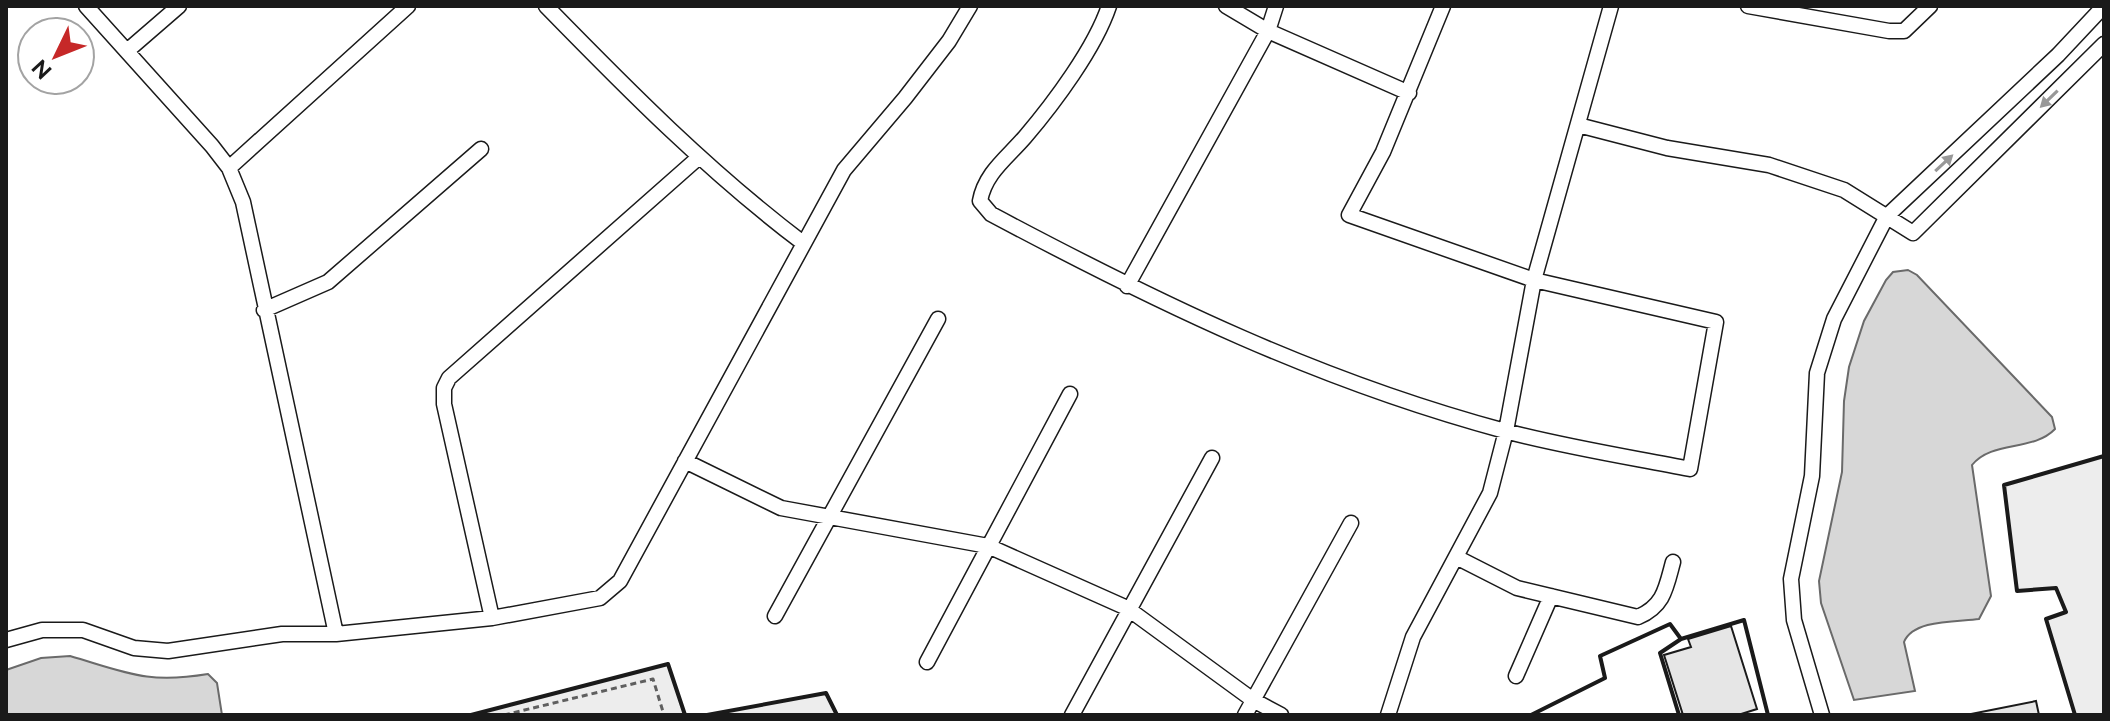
<svg xmlns="http://www.w3.org/2000/svg" width="2110" height="721" font-family="Raleway,sans-serif">
  <rect width="100%" height="100%" fill="#fff"/>
  <path fill="#ededed" stroke="#6a6a6a" stroke-width="2" d="M2104,456V715H2075L2046,619L2066,612L2056,588L2017,591L2004,485Z
    M668,664L685,715H471L539,697Z
    M826,693L837,715H707Z"/>
  <path fill="#d7d7d7" stroke="#6a6a6a" stroke-width="2" d="M1908,270L1917,275L2052,417L2055,429C2033,452 1992,440 1972,465L1991,596L1979,619C1957,622 1913,619 1904,642L1915,691L1854,700L1821,603L1819,581L1842,472L1844,401L1849,367L1864,321L1886,280L1893,272Z
    M70,656C128,673 147,684 208,674L217,683L222,715H6V670L41,658Z"/>
  <path fill="#e6e6e6" stroke="#1a1a1a" stroke-width="2" d="M1731,626L1757,709L1738,715H1683L1664,655L1691,647L1688,639Z
    M2036,701L2039,715H1966Z"/>
  <g fill="none" stroke-linecap="round" stroke-linejoin="round">
    <defs>
      <path id="minor" d="M86,6L212,146L229,168L243,202L336,634
        M546,6C628,90 709,172 803,243
        M1109,6C1095,48 1054,103 1025,137C1007,158 985,173 980,201L991,214C1160,304 1319,381 1505,431C1565,447 1629,457 1690,469L1716,322L1534,280L1349,215L1383,152L1443,6
        M1226,6L1268,31L1409,93
        M1748,6L1889,31H1904L1930,6
        M127,51L179,6
        M1578,125L1667,148L1769,165L1844,190L1913,233L2104,44
        M229,168L408,6
        M1127,286L1268,31L1276,6
        M264,310L328,282L481,149
        M685,461L781,508L988,546L1127,608L1253,700L1281,715
        M1456,557L1517,588L1638,617C1664,606 1666,588 1673,562
        M775,616L938,319
        M492,618L444,404V388L449,378L698,158
        M6,640L42,630H83L134,648L168,651L282,634H336L492,618L600,598L620,581L844,170L905,98L949,41L970,6
        M927,662L1070,394
        M1516,676L1551,596
        M1072,715L1212,458
        M1245,715L1351,523
        M1388,715L1413,637L1490,493L1506,431L1534,280L1611,6
        M1822,715L1794,620L1791,579L1812,476L1817,373L1834,319L1887,216L2058,55L2104,6"/>
    </defs>
    <use href="#minor" stroke="#1a1a1a" stroke-width="17"/>
    <path stroke="#5f5f5f" stroke-width="3" stroke-dasharray="6 4" stroke-linecap="butt" d="M504,715L653,679L664,715
      M787,715H810"/>
    <use href="#minor" stroke="#fff" stroke-width="14"/>
    <path stroke="#1a1a1a" stroke-width="4" d="M471,715L668,664L685,715
      M707,715L826,693L837,715
      M1531,715L1605,678L1600,656L1670,624L1681,639
      M1679,715L1660,653L1681,639L1744,620L1768,715
      M2075,715L2046,619L2066,612L2056,588L2017,591L2004,485L2104,456"/>
  </g>
  <defs><path id="oneway-solid" d="M-6-.8H1V-3.2L6.5 0L1 3.2V.8H-6Z" transform="scale(2)"/></defs>
  <g fill="#989898">
    <use href="#oneway-solid" transform="translate(2049 99) rotate(136)"/>
    <use href="#oneway-solid" transform="translate(1944 163) rotate(-43)"/>
  </g>
  <rect width="2110" height="721" fill="none" stroke="#1a1a1a" stroke-width="16"/>
  <g transform="translate(56 56) rotate(227)"><circle r="38" fill="#ffffff" stroke="#a3a3a3" stroke-width="2"/>
  <path d="M0-6L14 30L0 20L-14 30Z" fill="#c62828"/>
  <text y="-12" font-size="22" font-weight="bold" text-anchor="middle" fill="#1a1a1a">N</text>
  </g>
</svg>
